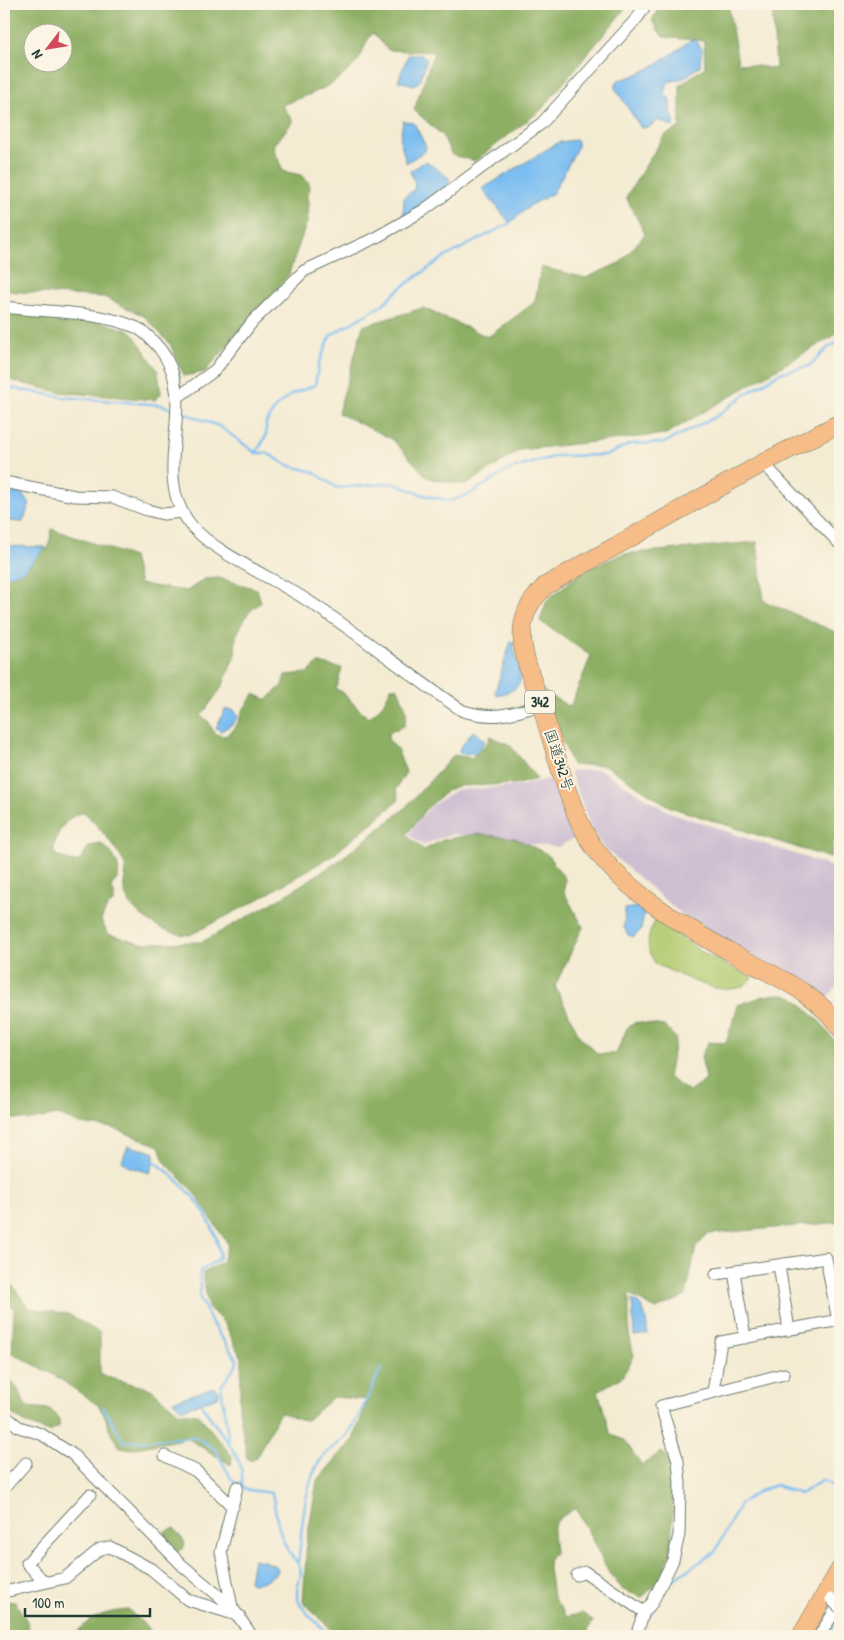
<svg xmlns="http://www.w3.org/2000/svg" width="844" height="1640" font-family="'Patrick Hand','Klee One',sans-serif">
  <rect width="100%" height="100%" fill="#fcf5e5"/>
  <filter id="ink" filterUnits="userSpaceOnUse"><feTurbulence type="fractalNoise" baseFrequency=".02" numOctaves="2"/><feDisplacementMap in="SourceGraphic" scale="10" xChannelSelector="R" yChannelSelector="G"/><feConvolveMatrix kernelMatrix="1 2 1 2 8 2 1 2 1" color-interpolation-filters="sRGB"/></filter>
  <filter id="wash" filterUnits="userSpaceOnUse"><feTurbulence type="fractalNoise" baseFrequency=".0096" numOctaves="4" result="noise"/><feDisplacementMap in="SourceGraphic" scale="20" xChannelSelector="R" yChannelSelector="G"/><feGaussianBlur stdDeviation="1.12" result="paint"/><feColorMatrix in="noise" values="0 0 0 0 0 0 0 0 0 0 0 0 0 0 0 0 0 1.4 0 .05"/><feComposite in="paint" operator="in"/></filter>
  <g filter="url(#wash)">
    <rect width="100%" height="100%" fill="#f4ebd3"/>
    <path fill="#cebed2" d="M599,769L669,812L830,866L840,877V983L827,998L686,918L602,846L589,823L570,771Z
      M555,777L576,837L558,847L452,834L423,845L409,835L415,824L433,805L456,790L521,786Z"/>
    <path fill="#b2cb71" stroke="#688452" d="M657,918C685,944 717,963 753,977C749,980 746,986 741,987C715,996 681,974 657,965C644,949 647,934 657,918Z"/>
    <path fill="#8daf63" stroke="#56764c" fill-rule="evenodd" d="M4,4H629L541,110L475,161L452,155L442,135L414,110L434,52L388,50L373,33C362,45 364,55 356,63C333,88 313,93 282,105L293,121L273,147L283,171L301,175L309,183L307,222L288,276L205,372L184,376L170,344L144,316L104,297L4,291ZM32,32H62V62H32Z
      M660,4H728L738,63L776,69L772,4H840V332L666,434L520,450L466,485L428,478L392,439L338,413L363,326L423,308L488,337L535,302L541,267L586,278L621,262L645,234L626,197L664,136L680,127V85L705,67L704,41L663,37L652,21Z
      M4,311L98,321L131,331L158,371L161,394L155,400L59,392L4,379Z
      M52,529L133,557L140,584L187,591L204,579L219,578L257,589L261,602L248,613L236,636L235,655L222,687L201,716L208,721L215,734L225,736C235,730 237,726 241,715C243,708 250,701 254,694L267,700L282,685L285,675L308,673L318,663L342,668L336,689L342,692L368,718C380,710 386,701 391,687L398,688C403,703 410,710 404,726L389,733L388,739L397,749L406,772L396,789L399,800L332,856L257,900L190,935C166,935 128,915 124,889C123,882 127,873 125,866C120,851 96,824 85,813C67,813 52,837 54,854L73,862L79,861L89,846L101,844C111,850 121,864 118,877C117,880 113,883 111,887L114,893V901L107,907L101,920L108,934L141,943L202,942L281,898L337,862L403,810L454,755L471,758L488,742L490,736L510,745L537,779L517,784L457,786L448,790L425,810L406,835L424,850L443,840L476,834L515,838L547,854L565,879L564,892L583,927L555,986L580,1037L598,1054H616L627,1028L636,1022L664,1026L676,1038L668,1077L689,1092L706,1080L701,1056L708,1042L726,1043L738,1005L764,996L777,994L794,997L821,1023L840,1049V1222L709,1234L696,1247L686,1296L656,1309L629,1294V1334L634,1356L622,1377L598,1391L611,1435L624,1440L642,1465L661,1452L670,1458L678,1479L673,1499L671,1553L659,1582L642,1597L623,1590L609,1573L576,1508C550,1523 552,1524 555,1552L548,1561L553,1597L567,1617L582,1613L593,1621L585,1636H338L303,1602L307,1540L317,1481L353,1439L368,1400L333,1397L306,1421L280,1412L256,1458L251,1461L247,1458L239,1408L242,1360L225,1324L208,1307L203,1273L222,1262L228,1244L192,1190L164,1161L159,1146L113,1128L80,1124L58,1115L30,1120L4,1118V583L8,580L4,573V546L48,549Z
      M757,542L764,601L840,634V815L830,858L670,807L605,765H572L544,692L570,707L591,656L540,621L547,600L582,572L623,554Z
      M4,1274L29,1308L68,1314L100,1333V1375L151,1389L178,1412L198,1414L232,1456L231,1465L187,1438L131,1449L120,1447L111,1434L105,1416L98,1405L54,1375L12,1353L14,1308L4,1300Z
      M4,1380C18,1381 21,1397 26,1407L50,1409L59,1419V1427L50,1432C32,1427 19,1420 4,1408Z
      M174,1528L185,1543L182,1549L177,1552L164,1536L165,1531Z
      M4,1601L15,1602L27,1621L31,1636H4Z
      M129,1610L154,1634L153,1636H75C86,1617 108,1611 129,1610Z"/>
    <path fill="#7cbef1" stroke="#4e7e92" d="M695,39L702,49L700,66L684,78L668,82L664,94L670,99V110L675,122L673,127L659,120L649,127L641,128L615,88L618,80C637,77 660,63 676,51C684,46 685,42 695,39Z
      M408,55H422L427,59L420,81L414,85L398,81Z
      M403,121L414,123L426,147L425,151L406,163L400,140Z
      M576,140L578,146L553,193L531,205L510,223L482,189L559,142Z
      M426,161L449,178V188L403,218L404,197L414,190L415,183L410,171Z
      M20,492L30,503L23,522L4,521V495Z
      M4,546L46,547L25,570L7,577L4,572Z
      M511,641L514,643C516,671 535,687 497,695L495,692Z
      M225,709L234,710L238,716L234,723L221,731L216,728Z
      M473,731L485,741L476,753L463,754L459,751L460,748Z
      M642,906L645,909L641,930L634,937L628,935L624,927L625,909Z
      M128,1146L154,1152V1161L150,1173L128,1166L122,1161Z
      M632,1300C646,1304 646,1322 648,1334L634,1336Z
      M214,1387L219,1392L218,1397L182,1409L173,1401Z
      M253,1559L265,1561L277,1567L278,1572L264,1581L252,1584L249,1581Z"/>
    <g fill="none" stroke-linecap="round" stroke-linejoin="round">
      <path stroke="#7cbef1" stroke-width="2.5" d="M4,387L63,397L162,405L174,410
        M181,412L219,426L256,453H267L287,465L314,472L337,488L392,483L424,495L450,501L468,495L511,469L557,456L607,455L630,444L664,443L717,416L746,394L780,373L809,366L829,347L840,341
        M256,453L266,436V423L276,407L292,394L315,385L319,363L331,335L382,305L398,290L443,258L510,223
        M154,1161C185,1183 217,1218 220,1258L200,1271V1298L213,1325L237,1360L236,1366L221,1386L229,1443
        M201,1403C212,1424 237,1448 241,1469C243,1474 242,1480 242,1485
        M103,1407L124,1442L196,1437L215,1449L232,1480L248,1490L272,1493C277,1518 279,1544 298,1563
        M666,1587L668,1583L715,1552L740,1504L757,1492L776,1485L800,1494L823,1480L840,1490
        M647,1619L655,1607
        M331,1636C321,1625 297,1609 297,1593C297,1579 305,1578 298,1563C302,1533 303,1488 319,1462C326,1449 340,1446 348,1433C362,1414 371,1389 381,1368
        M827,1636L840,1616"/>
    </g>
  </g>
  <g filter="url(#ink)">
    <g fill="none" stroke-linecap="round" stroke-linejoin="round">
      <defs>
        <path id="minor" d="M4,307C44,312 97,311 135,327C145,331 153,341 160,349C202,403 147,471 191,525C212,551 272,578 302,597C358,632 408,675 463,711C494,720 511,714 541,705
          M178,397L215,370L253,321L304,271L375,238L424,210L542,123L638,17L646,4
          M763,463L840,544
          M4,482L75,496L112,497L147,510L163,514L182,512
          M779,1265L789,1330
          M734,1272L745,1338
          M716,1274L826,1258L838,1321
          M713,1392L721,1342L840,1320
          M4,1415L19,1427L41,1434L72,1454L183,1566L232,1607L252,1636
          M165,1456L196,1471L233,1507
          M4,1488L26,1463
          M577,1575L585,1572L644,1612
          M44,1582L27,1563L90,1495
          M4,1592L65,1578L100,1549L110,1547L151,1569L188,1600L240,1616
          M232,1607L221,1552L237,1487
          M636,1636L644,1612L652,1603L673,1560L679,1535L680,1484L678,1461L661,1406L784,1374
          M819,1636L840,1603"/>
        <path id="highway" d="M840,423L763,463L545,586C541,591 535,597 531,603C510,636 532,676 542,708C555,749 569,811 593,846C625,892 688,929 736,955C774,976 816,992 840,1028
          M801,1636L840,1569"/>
      </defs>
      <use href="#minor" stroke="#6a7a6c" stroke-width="13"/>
      <use href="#highway" stroke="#6a7a6c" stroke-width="19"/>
      <use href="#minor" stroke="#fff" stroke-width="11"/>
      <use href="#highway" stroke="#f7bd88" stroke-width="18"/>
      <defs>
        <path id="minor-bridge" d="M831,1599L840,1608"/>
      </defs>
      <use href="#minor-bridge" stroke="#6a7a6c" stroke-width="13" stroke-linecap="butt"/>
      <use href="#minor-bridge" stroke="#fff" stroke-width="11"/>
    </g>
  </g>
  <g text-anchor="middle" stroke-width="4" stroke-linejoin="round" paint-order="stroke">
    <rect fill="#fcf5e5" stroke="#617469" stroke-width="1" x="525" y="690.5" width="30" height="23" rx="4"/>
    <g font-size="14" font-weight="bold" fill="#1f3d34">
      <text x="540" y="707">342</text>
    </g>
    <g font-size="15" fill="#1f3d34" stroke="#fcf5e5">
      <text transform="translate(559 760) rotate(72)" y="5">国道342号</text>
    </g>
  </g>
  <rect width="844" height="1640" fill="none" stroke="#fcf5e5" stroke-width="20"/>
  <g transform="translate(48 48) rotate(239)"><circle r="24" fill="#fcf5e5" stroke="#a4ab9e"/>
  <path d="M0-4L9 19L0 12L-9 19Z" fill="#d1495b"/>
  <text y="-8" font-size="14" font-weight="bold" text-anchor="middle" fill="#1f3d34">N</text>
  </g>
  <path d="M25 1608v8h125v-8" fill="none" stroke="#1f3d34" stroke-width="2.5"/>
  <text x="32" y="1608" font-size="15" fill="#1f3d34" stroke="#fcf5e5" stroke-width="4" paint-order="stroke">100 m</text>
</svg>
